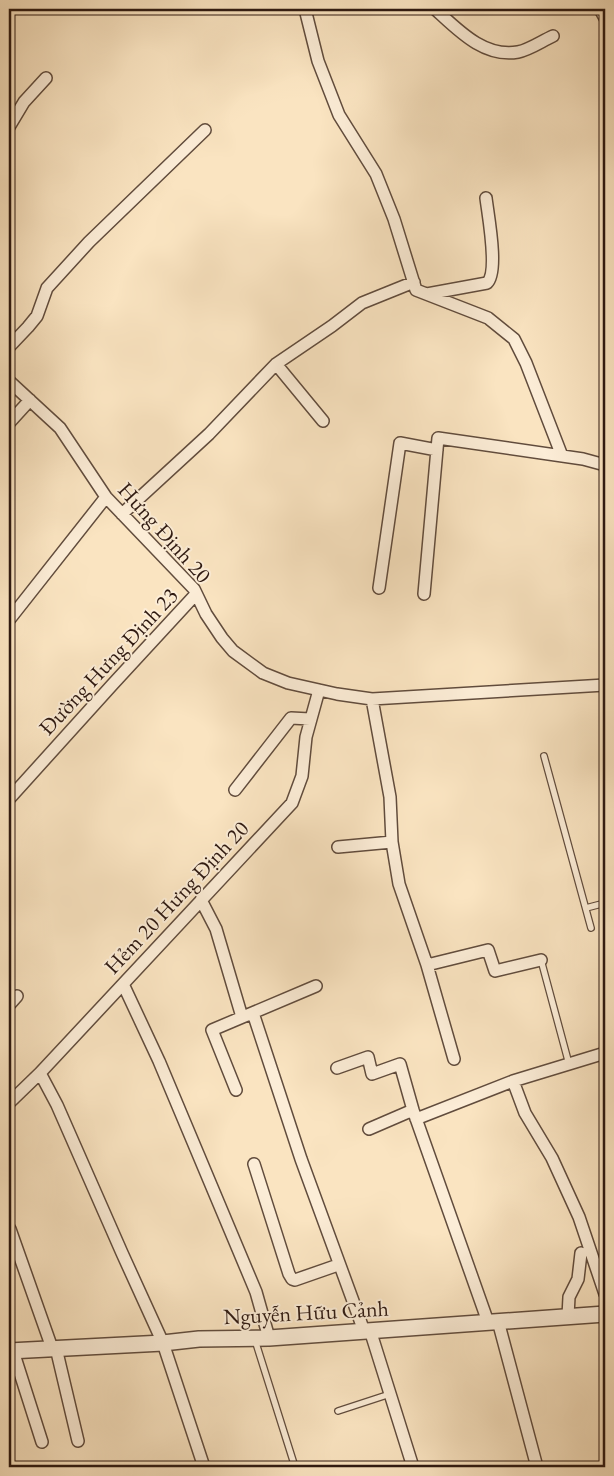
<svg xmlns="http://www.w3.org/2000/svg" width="614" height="1476" font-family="'EB Garamond',serif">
  <rect width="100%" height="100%" fill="#fae4c1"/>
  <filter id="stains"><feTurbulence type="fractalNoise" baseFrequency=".004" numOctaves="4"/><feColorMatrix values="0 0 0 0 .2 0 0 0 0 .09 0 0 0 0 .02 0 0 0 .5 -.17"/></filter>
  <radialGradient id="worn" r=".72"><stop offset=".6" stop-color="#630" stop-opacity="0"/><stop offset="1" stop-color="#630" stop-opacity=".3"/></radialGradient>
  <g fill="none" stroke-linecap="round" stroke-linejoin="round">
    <defs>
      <path id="service" d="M544,756L591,928
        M586,908L605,903
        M541,960L569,1064
        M255,1340L295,1467
        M338,1411L390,1394"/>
      <path id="minor" d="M305,9L318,61L339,115L376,174L394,219L416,290L488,318L514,339L526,363L562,456
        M435,9C458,30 484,58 518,52C529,50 542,41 553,36
        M600,9L605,18
        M9,127L24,102L46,78
        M427,294L487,283C499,272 488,215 486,198
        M9,347L28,327L37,316L47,288L89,242L205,130
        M276,364L323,421
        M9,381L60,428L106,497L194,589L206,614L222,638L233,651L263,673L288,683L337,694L372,699L605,685
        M9,423L30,400
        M122,514L209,434L276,364L332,326L362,303L414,282
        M379,588L400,443L437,450
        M424,594L438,438L583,459L605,465
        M9,620L106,497
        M372,699L390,797L392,842L399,884L427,965L454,1059
        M235,790L291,718L310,719
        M9,799L112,685L196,594
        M338,847L392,842
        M201,900L216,929L242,1017
        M427,965L488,950L495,971L541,960
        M123,984L159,1061L256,1292L269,1338
        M9,1005L17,996
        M253,1013L301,1159L364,1331
        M337,1068L368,1057L372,1074L400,1064L413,1110L488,1322
        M40,1073L57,1105L122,1253L163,1343L204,1467
        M513,1081L525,1113L552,1158L579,1217L605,1294
        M236,1090L212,1030L316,986
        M9,1103L40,1073L292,803L302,776L306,737L319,690
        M416,1119L513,1081L605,1053
        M369,1129L413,1110
        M254,1164L289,1274L292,1279L295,1280L338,1265
        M10,1229L52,1348
        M568,1316L569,1297L578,1279L581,1253
        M498,1321L537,1467
        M370,1330L413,1467
        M56,1348L78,1441
        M13,1351L42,1442"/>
      <path id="tertiary" d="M9,1351L163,1343L199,1339L269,1338L605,1314"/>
    </defs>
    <use href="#service" stroke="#614c3d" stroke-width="8"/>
    <use href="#minor" stroke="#614c3d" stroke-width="14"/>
    <use href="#tertiary" stroke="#614c3d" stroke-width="18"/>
    <use href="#service" stroke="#fcedd7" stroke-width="5.5"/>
    <use href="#minor" stroke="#fcedd7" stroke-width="11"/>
    <use href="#tertiary" stroke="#fcedd7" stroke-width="15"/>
  </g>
  <g text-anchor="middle" stroke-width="4" stroke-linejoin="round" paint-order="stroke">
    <g font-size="22" fill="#2e1911" stroke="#fcedd7">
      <text transform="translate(165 532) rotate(48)" y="8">Hưng Định 20</text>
      <text transform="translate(108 661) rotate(-47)" y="8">Đường Hưng Định 23</text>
      <text transform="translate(176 897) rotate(-47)" y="8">Hẻm 20 Hưng Định 20</text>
      <text transform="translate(306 1312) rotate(-3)" y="8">Nguyễn Hữu Cảnh</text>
    </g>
  </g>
  <rect width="614" height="1476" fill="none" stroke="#fae4c1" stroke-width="30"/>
  <rect x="10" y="10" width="594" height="1456" fill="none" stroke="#2e1911" stroke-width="2.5"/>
  <rect x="15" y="15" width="584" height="1446" fill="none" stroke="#2e1911"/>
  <rect width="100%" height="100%" filter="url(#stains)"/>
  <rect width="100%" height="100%" fill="url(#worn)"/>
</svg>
